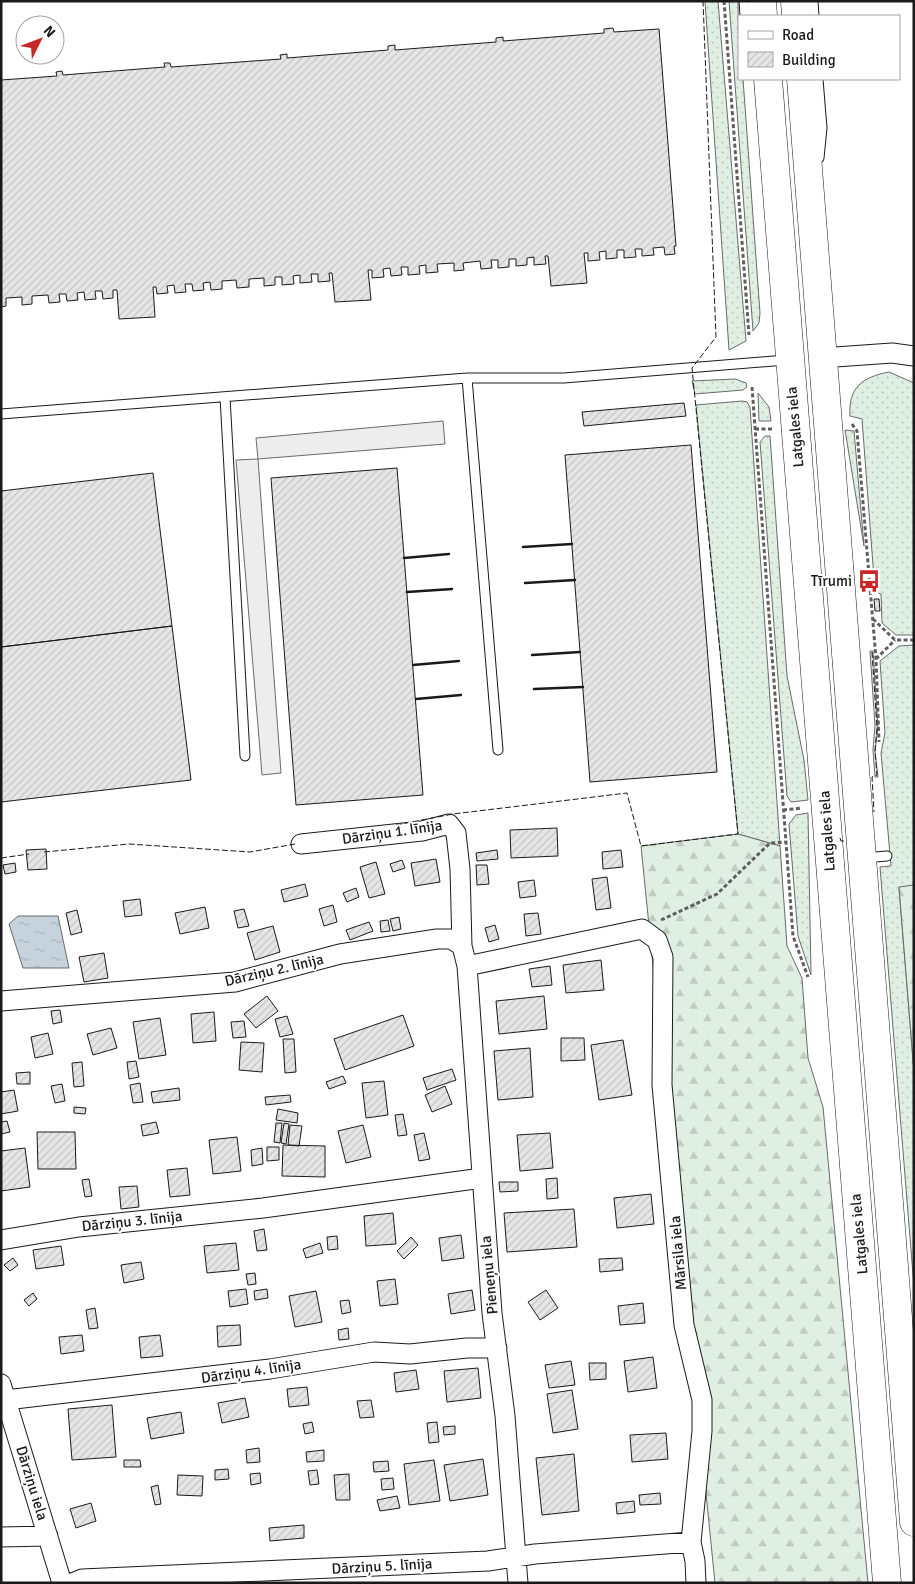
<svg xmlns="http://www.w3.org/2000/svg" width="915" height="1584" font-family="Signika,sans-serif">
  <defs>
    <pattern id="grass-dots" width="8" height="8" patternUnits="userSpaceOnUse" patternTransform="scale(1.25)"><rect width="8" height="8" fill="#e0efe3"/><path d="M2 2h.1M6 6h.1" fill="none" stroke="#c0ccc2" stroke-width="1.8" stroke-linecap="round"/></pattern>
    <pattern id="forest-firs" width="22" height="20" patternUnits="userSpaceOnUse" patternTransform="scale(1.25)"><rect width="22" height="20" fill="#e0efe3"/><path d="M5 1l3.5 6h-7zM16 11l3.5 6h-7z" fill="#c0ccc2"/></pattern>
    <pattern id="water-ripples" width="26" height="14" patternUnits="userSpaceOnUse" patternTransform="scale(1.25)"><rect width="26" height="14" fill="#c6d2dc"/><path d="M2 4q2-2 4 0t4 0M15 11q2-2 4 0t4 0" fill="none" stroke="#aab4bc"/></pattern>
    <pattern id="building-hatch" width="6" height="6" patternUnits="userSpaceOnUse" patternTransform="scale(1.25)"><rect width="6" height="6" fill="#e6e6e6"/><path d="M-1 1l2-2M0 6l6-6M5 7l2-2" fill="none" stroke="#c5c5c5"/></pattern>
  </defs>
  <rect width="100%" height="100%" fill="#fff"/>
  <path fill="url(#grass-dots)" stroke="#6a6a6a" d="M705,1H718L746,341L729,350Z
    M729,1H738L739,79H743L760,313L759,323L753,331Z
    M889,372L914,383V635H896L882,623L881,594L875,592L862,419L850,416C848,387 863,377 889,372Z
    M735,379L746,383L747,387L743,390L695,394L692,381Z
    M758,393L769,407L771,421H759Z
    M742,401L747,402L750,407L780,846L738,834L696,405Z
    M845,430L854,431L864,546Z
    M765,436H770L787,676L804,760L808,800L791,802L787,796L760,442Z
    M914,645V885L899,888L914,1072V1287L880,867L891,866L881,753L885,733L880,661L899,646Z
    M870,651H873L878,727L875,751L878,777H875L873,750L875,726Z
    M808,813L811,975L798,936L789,824L796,815Z"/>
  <path fill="url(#forest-firs)" stroke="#6a6a6a" d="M738,834L780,846L787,946L802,978L808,1058L823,1107L868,1583H715L641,846Z
    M914,885V1072L899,887Z"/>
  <path fill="#ededed" stroke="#6a6a6a" d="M443,421L445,444L258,459L281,773L262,775L236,460L258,459L256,438Z"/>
  <path fill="url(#water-ripples)" stroke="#6a6a6a" d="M18,916H58L69,968H23L9,924Z"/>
  <path fill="url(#building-hatch)" stroke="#1a1a1a" d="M613,28L614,32L659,29L676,246H674L675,254L665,255L664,247L653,248L654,255L642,256V249H635L636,257L624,258V250H617V258L606,259V251L599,252L600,260L588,261V253H584L587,283L551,286L548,256H545L546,264L534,265V257L527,258V265L516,266V259H509V267L498,268V260H491L492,268L481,269L480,261L463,263L464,270L454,271V263L437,264L438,272L426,273V265L419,266L420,274L408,275V267H401L402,275L391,276L390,268L383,269L384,277L372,278V270H368L371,300L335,302L332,273H329L330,281L318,282V274H311L312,282L300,283V275L293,276L294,284L282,285V277H275V285L264,286V278L249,279V287L237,288L236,280L222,281V289L211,290L210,282L203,283L204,290L193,291L192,284H185L186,292L175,293L174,285L167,286L168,293L157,294L156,287H153L155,317L119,319L117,290H113V298L103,299L102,291H95L96,299L85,300L84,292L77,293L78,300L67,301L66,294H59L60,302L49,303L48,295L32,296V304L22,305V297L6,298V306L1,307V80L57,76L56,72L62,71L63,75L165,67L164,63H170L171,67L281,59L280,55L287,54V58L388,50V46L395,45V50L496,42V38L503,37V41L604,33V29Z
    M684,403L686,416L584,426L582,412Z
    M691,445L717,772L590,782L565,455Z
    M397,468L423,795L296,805L271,478Z
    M153,473L172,626L1,647V491Z
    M874,599H879L880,611H875Z
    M172,626L191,780L1,802V647Z
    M557,828L558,856L511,858L510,830Z
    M46,849L47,869L28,870L26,850Z
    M497,850L498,859L477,861L476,853Z
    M621,850L623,867L603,869L602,852Z
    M436,859L440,882L415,886L411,863Z
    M402,860L405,868L393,872L390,864Z
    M376,862L385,894L369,898L360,867Z
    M15,863L16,872L5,874L3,865Z
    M476,865H487L489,884L477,885Z
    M607,877L611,908L596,910L592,879Z
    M534,880L536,896L520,898L518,882Z
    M305,884L308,896L284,902L281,890Z
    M356,888L359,897L347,902L343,893Z
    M140,899L142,915L125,917L123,901Z
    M333,905L337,922L324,926L319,909Z
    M205,907L209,928L180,934L175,913Z
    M244,909L249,926L238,928L234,911Z
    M77,910L82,932L71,935L66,913Z
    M538,913L541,934L526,936L524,914Z
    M399,917L401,929L393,931L390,919Z
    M388,920L390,931L381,932L380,921Z
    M369,922L373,931L350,940L346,930Z
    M495,925L499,939L489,942L485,928Z
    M273,926L280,952L255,960L247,933Z
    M104,953L108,978L84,982L79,957Z
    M601,960L604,990L566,993L563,965Z
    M550,966L552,985L532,987L529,969Z
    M267,996L278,1011L256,1028L244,1014Z
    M544,996L547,1029L499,1034L496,1001Z
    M60,1010L62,1022L53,1024L51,1011Z
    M214,1012L216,1041L193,1043L191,1014Z
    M403,1015L414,1046L345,1070L334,1039Z
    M287,1016L293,1034L280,1037L275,1019Z
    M160,1018L166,1055L139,1059L133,1022Z
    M244,1021L246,1037L233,1038L231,1022Z
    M111,1028L117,1048L93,1055L87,1034Z
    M48,1033L53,1054L35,1058L31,1037Z
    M561,1038H584L585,1060L561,1061Z
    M283,1039H294L296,1072L285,1073Z
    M623,1040L632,1095L599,1100L591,1045Z
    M241,1042L264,1043L262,1072L239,1070Z
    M530,1048L533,1097L498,1100L494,1051Z
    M136,1061L139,1077L129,1079L127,1062Z
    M82,1062L84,1086L74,1087L72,1063Z
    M452,1069L456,1080L427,1090L423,1078Z
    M30,1072V1084H17L16,1073Z
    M343,1076L346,1083L329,1089L326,1082Z
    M384,1081L388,1115L366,1118L362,1083Z
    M140,1083L143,1102L133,1103L130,1085Z
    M62,1084L65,1101L55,1103L51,1086Z
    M445,1086L452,1104L432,1112L425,1095Z
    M179,1088L180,1100L153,1103L151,1092Z
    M14,1090L18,1111L1,1114V1092Z
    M290,1095L291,1102L266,1105L265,1097Z
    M74,1107L86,1108L85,1114L74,1113Z
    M278,1109L298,1113L297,1123L276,1120Z
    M403,1114L407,1135L398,1136L395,1115Z
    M7,1121L10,1132L1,1134V1122Z
    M156,1122L159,1133L143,1136L141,1125Z
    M276,1123H282L280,1143L274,1142Z
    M284,1123L289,1124L286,1144L281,1143Z
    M290,1125L302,1126L299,1146L288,1145Z
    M363,1125L371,1157L346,1163L338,1131Z
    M37,1132H75L76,1169H38Z
    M424,1133L430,1159L419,1161L414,1135Z
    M550,1133L553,1168L520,1171L517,1135Z
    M237,1137L241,1171L213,1174L209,1140Z
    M283,1145L325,1146V1177L282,1176Z
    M267,1147H279V1160L267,1161Z
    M25,1148L30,1187L1,1191V1151Z
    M262,1148L263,1164L252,1166L251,1150Z
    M187,1168L190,1195L170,1197L167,1170Z
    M557,1178L558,1198L547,1199L546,1179Z
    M89,1179L92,1196L85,1197L82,1180Z
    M499,1182H518V1191L500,1192Z
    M137,1186L139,1207L121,1209L119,1187Z
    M651,1194L654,1224L617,1228L614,1198Z
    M574,1209L577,1247L507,1252L504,1213Z
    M393,1213L396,1244L366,1246L364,1216Z
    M264,1229L267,1250L257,1251L254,1231Z
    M461,1235L464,1258L442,1261L439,1238Z
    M337,1236L338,1249L328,1250L327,1237Z
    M411,1237L418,1245L404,1259L397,1251Z
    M236,1243L239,1270L207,1273L204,1246Z
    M320,1243L323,1253L306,1258L303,1249Z
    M61,1246L64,1265L36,1269L33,1250Z
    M13,1258L18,1265L10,1271L4,1265Z
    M622,1258L623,1270L600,1272L599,1259Z
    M141,1262L144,1279L124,1283L121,1265Z
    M255,1273L256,1284L248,1285L246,1274Z
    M395,1279L398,1304L380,1306L377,1281Z
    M246,1289L248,1304L230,1307L228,1291Z
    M267,1289L268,1298L255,1300L254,1291Z
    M472,1290L475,1310L451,1314L448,1294Z
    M546,1290L558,1308L540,1320L528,1302Z
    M316,1291L322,1322L295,1327L289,1296Z
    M33,1293L37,1299L29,1306L24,1300Z
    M349,1300L351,1312L342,1314L340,1301Z
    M643,1303L645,1323L620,1325L618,1306Z
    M95,1308L98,1328L89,1329L86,1310Z
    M240,1325L241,1345L218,1347L217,1326Z
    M348,1328L349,1339L339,1340L338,1330Z
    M82,1335L84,1351L61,1354L59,1337Z
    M160,1335L163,1356L141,1358L139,1337Z
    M653,1357L657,1388L628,1392L624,1361Z
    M571,1361L575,1385L549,1388L545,1365Z
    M589,1363H606V1379L590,1380Z
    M478,1368L481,1398L447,1402L444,1371Z
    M416,1370L419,1389L396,1392L394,1373Z
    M307,1387L309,1405L289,1407L287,1389Z
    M572,1390L578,1429L553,1433L547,1394Z
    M245,1398L249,1417L222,1423L218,1403Z
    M371,1400L374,1417L360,1418L357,1401Z
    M112,1405L116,1457L72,1460L68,1409Z
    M181,1412L184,1433L151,1439L147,1418Z
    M312,1422L314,1432L305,1434L303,1424Z
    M437,1422L439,1442L429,1443L427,1423Z
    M455,1426V1434L444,1435L443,1427Z
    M666,1433L668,1459L632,1462L630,1435Z
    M259,1448L260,1462L247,1463L246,1450Z
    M324,1450V1461L307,1462L306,1452Z
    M574,1454L579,1511L542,1515L536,1458Z
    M483,1459L488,1495L450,1501L444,1465Z
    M124,1460H140L141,1467H124Z
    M434,1460L440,1501L409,1505L404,1464Z
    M388,1461L389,1471L374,1472L373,1462Z
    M228,1469L229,1479L215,1480V1470Z
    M317,1470L319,1484L310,1485L308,1471Z
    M260,1473L261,1483L251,1485L250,1474Z
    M349,1474L350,1500H336L334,1475Z
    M178,1475L203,1476L202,1496L177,1495Z
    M393,1478L394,1489L382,1490L381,1479Z
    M158,1485L161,1504L155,1505L151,1487Z
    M660,1493L661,1504L640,1505L639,1495Z
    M397,1496L400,1508L380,1511L377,1500Z
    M634,1501L635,1512L617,1514L616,1503Z
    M91,1503L96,1521L76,1528L70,1509Z
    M304,1525V1538L270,1541L269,1528Z"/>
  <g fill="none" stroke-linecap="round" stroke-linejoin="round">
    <defs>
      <path id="service" d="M744,1L745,16
        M813,1L814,16
        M818,79L822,128L819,158
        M467,378L498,750
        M225,397L245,756
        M1,414L467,378H564L786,360
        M864,858L887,856"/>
      <path id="minor" d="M821,358L892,353L914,356
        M301,844L422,831L449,824L456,833L460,869L462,946
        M467,966L642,929L657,940L663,957L662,1085L684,1325L702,1400V1431L691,1542L695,1561L696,1583
        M1,1001L235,982L340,954L437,939H451L462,946L467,966L492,1313L505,1416L518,1583
        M1,1240L79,1227L263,1208L482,1178
        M1,1384L62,1583
        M6,1400L270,1369L374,1352L410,1354L467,1348H497
        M1,1537L48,1536
        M72,1583L82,1579L488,1561L535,1554L691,1542"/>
      <path id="trunk" d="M762,1L763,16
        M795,1L796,16
        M768,79L887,1583
        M801,79L914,1522"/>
    </defs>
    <use href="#service" stroke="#1a1a1a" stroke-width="11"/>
    <use href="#minor" stroke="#1a1a1a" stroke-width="21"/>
    <use href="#trunk" stroke="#1a1a1a" stroke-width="29"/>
    <path stroke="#5f5f5f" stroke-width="3" stroke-dasharray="4 2.5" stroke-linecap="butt" d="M724,1L749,335
      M752,387L793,936L808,977
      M852,424L857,431L876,659L879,742
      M755,429H772
      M873,619L895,640H914
      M876,659L895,640
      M783,810L802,808
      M661,920L717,894L770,843L785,842"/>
    <use href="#service" stroke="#fff" stroke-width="9"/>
    <use href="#minor" stroke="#fff" stroke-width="19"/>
    <use href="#trunk" stroke="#fff" stroke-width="28"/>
    <path stroke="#1a1a1a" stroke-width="1" stroke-dasharray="6 2.5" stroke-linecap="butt" d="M872,652L877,728L875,751L877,775L872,777L874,812
      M396,825L453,814L627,793L641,846L738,834L692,368L716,337L703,1
      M840,838L841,841H845
      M44,852L129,844L250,852L295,844
      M1,858L29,854"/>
    <path stroke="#1a1a1a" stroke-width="2.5" d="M523,547L572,544
      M404,558L449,554
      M525,583L575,580
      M407,592L452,589
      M532,655L580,652
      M413,665L459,661
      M534,689L583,687
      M416,699L461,695"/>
  </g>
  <defs>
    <symbol id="bus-bare" viewBox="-9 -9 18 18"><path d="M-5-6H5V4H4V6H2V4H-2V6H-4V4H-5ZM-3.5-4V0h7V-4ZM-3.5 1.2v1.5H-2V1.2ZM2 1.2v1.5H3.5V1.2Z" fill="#c62828" stroke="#fff" stroke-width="2.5" paint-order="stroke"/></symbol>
  </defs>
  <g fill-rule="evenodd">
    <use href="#bus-bare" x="853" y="565" width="32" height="32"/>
  </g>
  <g text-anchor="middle" stroke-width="4" stroke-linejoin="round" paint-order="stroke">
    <g font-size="15" fill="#1a1a1a" stroke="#fff">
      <text transform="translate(795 427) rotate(-95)" y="5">Latgales iela</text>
      <text transform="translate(827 831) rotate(-94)" y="5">Latgales iela</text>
      <text transform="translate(392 832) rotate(-8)" y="5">Dārziņu 1. līnija</text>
      <text transform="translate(274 970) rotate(-13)" y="5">Dārziņu 2. līnija</text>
      <text transform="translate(132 1221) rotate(-6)" y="5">Dārziņu 3. līnija</text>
      <text transform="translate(859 1234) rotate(-95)" y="5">Latgales iela</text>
      <text transform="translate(678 1253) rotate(-95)" y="5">Mārsila iela</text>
      <text transform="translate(489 1275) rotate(-95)" y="5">Pieneņu iela</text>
      <text transform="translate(251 1371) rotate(-8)" y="5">Dārziņu 4. līnija</text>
      <text transform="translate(32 1483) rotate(73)" y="5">Dārziņu iela</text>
      <text transform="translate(382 1566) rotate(-3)" y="5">Dārziņu 5. līnija</text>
    </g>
    <g font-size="15" fill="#1a1a1a" stroke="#fff" text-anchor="end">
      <text x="852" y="586">Tīrumi</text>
    </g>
  </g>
  <rect width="915" height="1584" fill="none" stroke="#1a1a1a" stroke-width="5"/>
  <rect x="738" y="15" width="162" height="65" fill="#ffffff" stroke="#a3a3a3"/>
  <rect x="748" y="31" width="25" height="8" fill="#ffffff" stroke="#a3a3a3"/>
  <text x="782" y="40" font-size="15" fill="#1a1a1a">Road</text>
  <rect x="748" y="52" width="25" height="15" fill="url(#building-hatch)" stroke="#a3a3a3"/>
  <text x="782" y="65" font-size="15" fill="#1a1a1a">Building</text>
  <g transform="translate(40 40) rotate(48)"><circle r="24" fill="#ffffff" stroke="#a3a3a3"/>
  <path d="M0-4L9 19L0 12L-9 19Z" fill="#c62828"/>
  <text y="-8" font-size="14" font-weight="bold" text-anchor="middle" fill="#1a1a1a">N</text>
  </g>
</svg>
